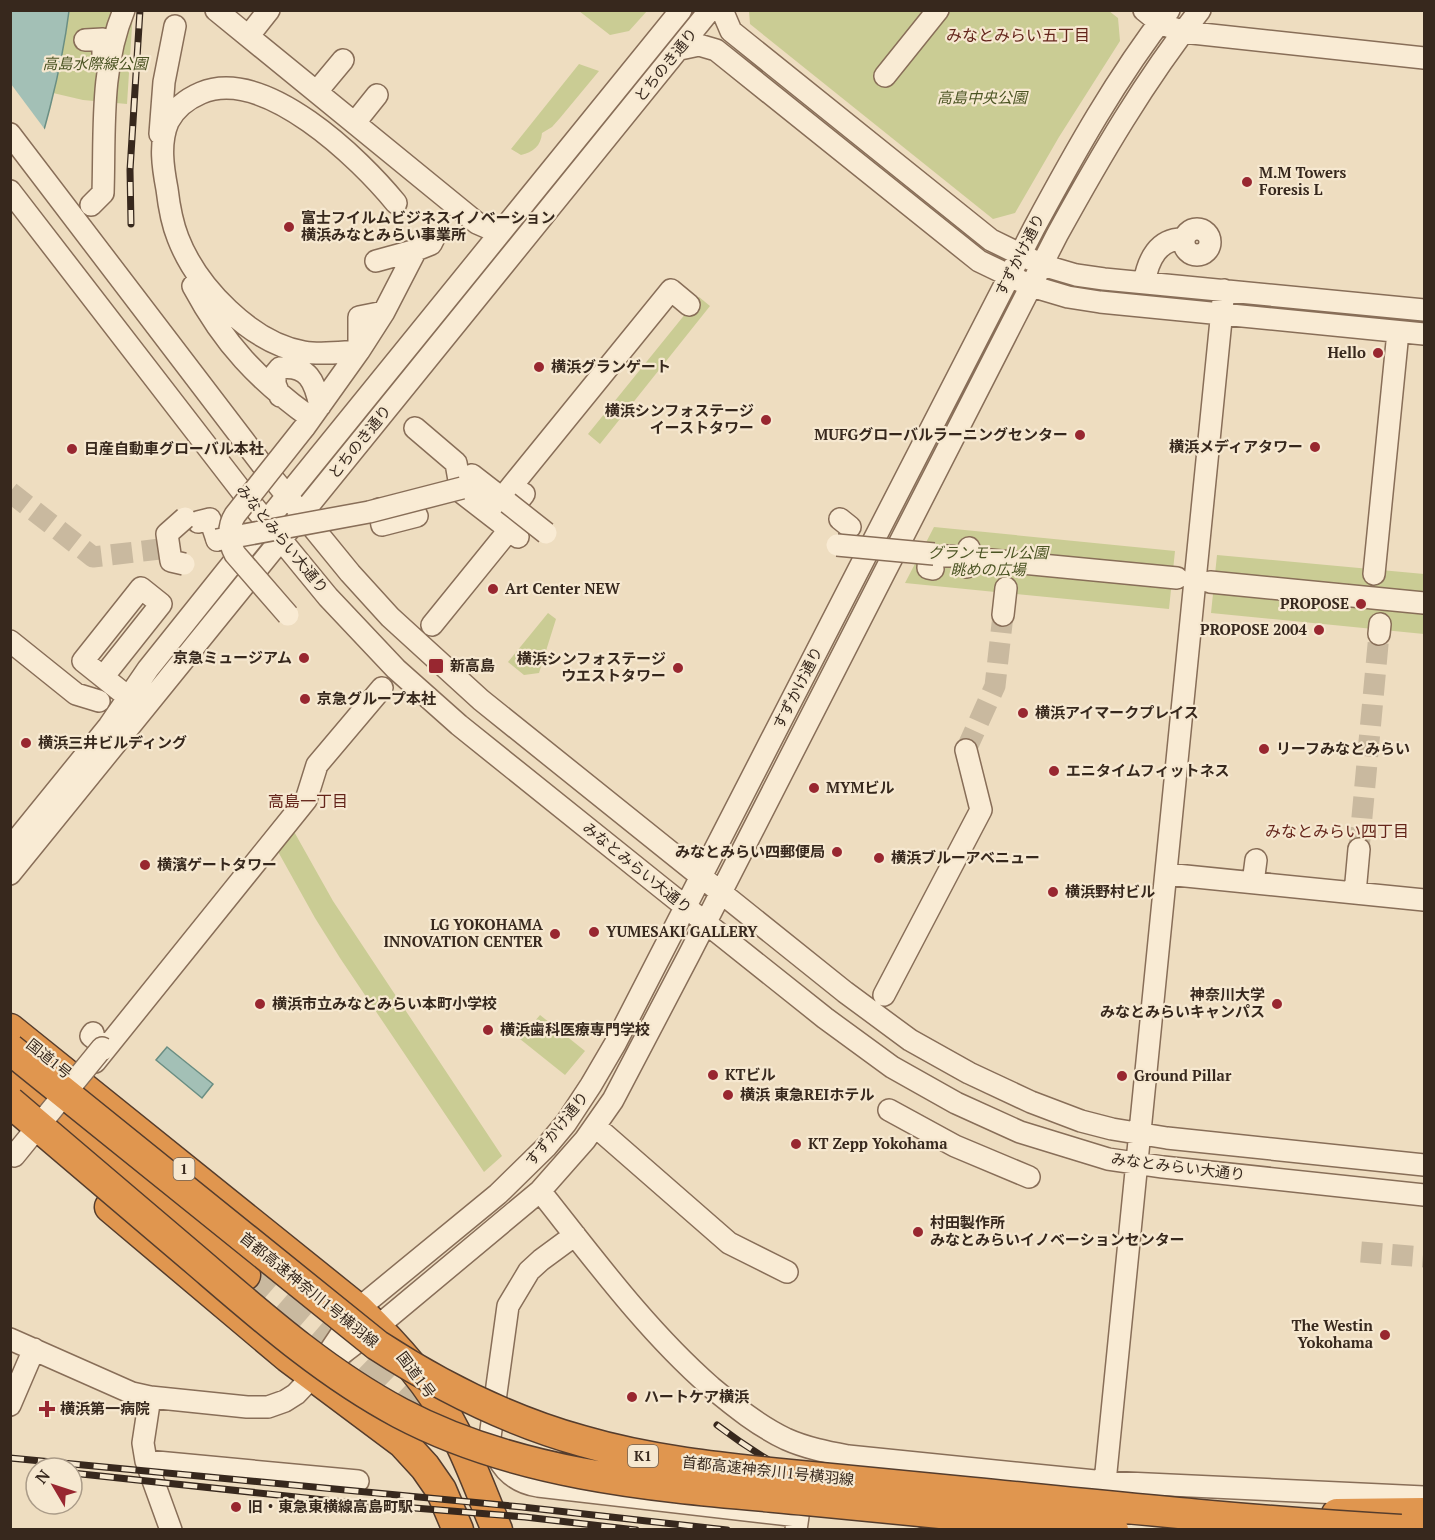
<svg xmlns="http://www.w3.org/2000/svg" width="1435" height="1540" font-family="'PT Serif','Noto Sans JP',serif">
  <rect width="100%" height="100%" fill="#eeddc0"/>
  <path fill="#cacc94" d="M69,11H133L127,104L83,100L53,93L66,34Z
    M579,11H647L629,31L610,35Z
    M749,11H1109L1118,18L1120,41L1059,137L1015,213L993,219L750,24Z
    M579,64L599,71L560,118L552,127L542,133C541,146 533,152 521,155L511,149Z
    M699,297L710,306L600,444L588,434Z
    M934,527L1175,551L1169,609L905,583Z
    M1217,555L1424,574V634L1211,613Z
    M548,613L556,619L539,673L524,675L508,662Z
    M292,828L333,901L502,1156L484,1172L340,958L315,918L276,848Z
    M540,1015L585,1051L565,1075L520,1039Z"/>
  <path fill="#a3c0b6" stroke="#6a8e83" stroke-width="1.5" d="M11,11H69C59,90 33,167 11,243Z
    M167,1047L213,1084L202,1098L156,1060Z"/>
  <path fill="#eeddc0" d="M11,84L46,131L13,244L10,240Z"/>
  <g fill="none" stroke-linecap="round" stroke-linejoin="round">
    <path stroke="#c9b99f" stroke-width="21" stroke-dasharray="21 10" stroke-linecap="butt" d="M10,492L93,557L160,549
      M966,750L995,686L1003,615
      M1359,849L1379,634
      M1361,1252L1424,1257"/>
    <path stroke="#c9b99f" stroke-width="30" stroke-dasharray="30 15" stroke-linecap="butt" d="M245,1275L349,1365
      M336,1328L432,1421L441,1435"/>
    <defs>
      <path id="minor" d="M216,10L477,223L500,233
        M722,10L731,31L991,240L1042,265L1076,275L1104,279L1424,310
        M1144,10L1160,23L1183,32L1424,58
        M254,29L269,10
        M85,40L103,39V62
        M680,49L699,45L716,50L979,261L1031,286L1068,297L1100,302L1424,334
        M885,76L938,10
        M323,84L343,60
        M361,115L377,95
        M10,134L270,475L350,573L390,617L481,700L845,992L910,1040L969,1073L1031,1102L1081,1121L1112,1129L1167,1138L1424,1165
        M160,134L164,82L175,26
        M10,191L250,502L328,597L396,669L459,725L662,888L825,1018L892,1067L956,1103L1020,1132L1108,1159L1163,1167L1424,1195
        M91,205L103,193C105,132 100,68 124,10
        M1184 242a13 13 0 1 1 26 0a13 13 0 1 1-26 0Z
        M376,261L416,250
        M1144,283C1148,260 1158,238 1184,239
        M193,286C224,344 258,380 311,418
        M384,312L359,317V351C341,352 322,355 304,352C251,343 197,287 178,238C172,223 169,206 167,189C163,168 159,143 168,122C175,108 187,99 201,93C265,66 360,159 396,203
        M280,396L275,384V374L280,368C308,364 315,382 320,406
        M304,428L359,351L384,312L416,250L431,244L434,238
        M415,428L456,463L461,492L501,523
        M472,475L508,503
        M502,498L671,290L689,305
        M379,509L382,525L417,516
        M840,519L850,527
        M198,522L210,519L217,540
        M509,530L501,523L524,494
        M929,554L928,568L933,569
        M946,556H952
        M980,559L1177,578
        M967,567L969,548
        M1374,574L1397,342
        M1210,582L1424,603
        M1003,615L1006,588
        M432,625L509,530L518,537
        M1379,634L1380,624
        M10,641L76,694L99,701
        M103,677L161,604L141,588L83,661L128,697
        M10,848L109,726L148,669L244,549L681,10
        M10,874L710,10
        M1166,874L1424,900
        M1253,883L1256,860
        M1355,893L1359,849
        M884,995L981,810L966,750
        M93,1033L91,1036L104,1046L102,1048
        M95,1062L306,800L317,765L382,688
        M889,1110L955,1146L1029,1177
        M595,1126L729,1243L787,1272
        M540,1191C594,1259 646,1330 711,1387C735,1407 759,1426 786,1439C806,1448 827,1452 848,1456L1105,1482L1424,1497
        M575,1235L541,1260L529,1271L508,1306L490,1437C496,1463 511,1482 538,1486L798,1516L796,1530
        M10,1339L132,1393L150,1397L247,1407H268L285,1401L296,1394L313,1376L358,1309L498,1194L546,1147L566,1123L591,1085L615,1044L1034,228C1075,152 1116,78 1169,10
        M327,1365L377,1327L540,1191L585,1140L613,1100L690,953L1057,235C1100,157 1144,81 1200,10
        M150,1397L143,1443L146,1461L171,1530
        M10,1405L34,1349
        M146,1461L358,1481
        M1105,1482L1224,290"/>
      <path id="highway" d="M10,1029L358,1309C395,1345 432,1385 455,1432C471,1463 483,1497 497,1530
        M10,1081L245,1275
        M110,1207L288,1357L403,1443L425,1467L441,1490L458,1530
        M1337,1514L1424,1513"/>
    </defs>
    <use href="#minor" stroke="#886e58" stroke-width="24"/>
    <use href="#highway" stroke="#553d2d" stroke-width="33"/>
    <use href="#minor" stroke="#f9ebd4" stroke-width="21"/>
    <use href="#highway" stroke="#e0964f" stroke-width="30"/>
    <defs>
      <path id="rail" d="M131,224L130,170L140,10
        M717,1425C784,1476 861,1511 943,1530
        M10,1458L522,1507L727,1530
        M72,1473L353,1503L525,1517L636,1530"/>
    </defs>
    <use href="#rail" stroke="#37281d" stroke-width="7"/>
    <use href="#rail" stroke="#f6e8d0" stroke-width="4.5" stroke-dasharray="14" stroke-linecap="butt"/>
    <defs>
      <path id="minor-bridge" d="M508,503L546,533
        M217,540L369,512L462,488
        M837,545L934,554
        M184,564L171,561L167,534L185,518
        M288,615L235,554C228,541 228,526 235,515L303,429
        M10,1153L14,1156L102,1048L104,1049"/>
      <path id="highway-bridge" d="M10,1049L377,1345C440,1386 510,1421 582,1441C650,1461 720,1468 790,1475C852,1481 913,1487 974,1493C1116,1507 1258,1522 1401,1530
        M10,1102C73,1156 136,1209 198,1262C262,1317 325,1373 400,1413C525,1479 669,1487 807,1500C909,1510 1011,1520 1113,1530"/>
    </defs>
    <use href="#minor-bridge" stroke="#886e58" stroke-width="24" stroke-linecap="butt"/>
    <use href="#highway-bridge" stroke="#553d2d" stroke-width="33" stroke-linecap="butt"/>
    <use href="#minor-bridge" stroke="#f9ebd4" stroke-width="21"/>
    <use href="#highway-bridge" stroke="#e0964f" stroke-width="30"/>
  </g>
  <g fill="#982730" stroke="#f6e8d0" stroke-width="2">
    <circle cx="1247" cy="182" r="6"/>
    <circle cx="289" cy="227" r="6"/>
    <circle cx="1378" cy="353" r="6"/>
    <circle cx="539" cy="367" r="6"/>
    <circle cx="766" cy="420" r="6"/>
    <circle cx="1080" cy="435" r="6"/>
    <circle cx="1315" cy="447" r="6"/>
    <circle cx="72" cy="449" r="6"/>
    <circle cx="493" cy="589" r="6"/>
    <circle cx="1361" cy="604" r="6"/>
    <circle cx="1319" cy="630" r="6"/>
    <circle cx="304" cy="658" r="6"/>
    <rect x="428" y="658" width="16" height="16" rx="3"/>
    <circle cx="678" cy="668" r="6"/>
    <circle cx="305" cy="699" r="6"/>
    <circle cx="1023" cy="713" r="6"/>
    <circle cx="26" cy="743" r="6"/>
    <circle cx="1264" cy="749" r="6"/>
    <circle cx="1054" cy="771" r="6"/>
    <circle cx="814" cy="788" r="6"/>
    <circle cx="837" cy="852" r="6"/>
    <circle cx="879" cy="858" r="6"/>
    <circle cx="145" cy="865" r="6"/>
    <circle cx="1053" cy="892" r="6"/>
    <circle cx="594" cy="932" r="6"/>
    <circle cx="555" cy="934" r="6"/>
    <circle cx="260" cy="1004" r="6"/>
    <circle cx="1277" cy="1004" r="6"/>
    <circle cx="488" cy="1030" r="6"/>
    <circle cx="713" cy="1075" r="6"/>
    <circle cx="1122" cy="1076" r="6"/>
    <circle cx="728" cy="1095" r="6"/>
    <circle cx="796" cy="1144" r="6"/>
    <circle cx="918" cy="1232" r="6"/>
    <circle cx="1385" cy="1335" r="6"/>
    <circle cx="632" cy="1397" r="6"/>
    <path d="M44 1400h6v6h6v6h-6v6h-6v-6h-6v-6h6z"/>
    <circle cx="236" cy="1507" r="6"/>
  </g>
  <g text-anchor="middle" stroke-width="4.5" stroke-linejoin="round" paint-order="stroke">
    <g fill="#f6e8d0" stroke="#706253" stroke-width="1.5">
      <rect x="173.5" y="1158" width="21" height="22" rx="4.5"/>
      <rect x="628" y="1445" width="30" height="22" rx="4.5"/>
    </g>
    <g font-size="14" font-weight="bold" fill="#37281d">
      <text x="184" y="1174">1</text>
      <text x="643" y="1461">K1</text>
    </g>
    <g font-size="15" font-style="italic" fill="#4b5423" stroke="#f6e8d0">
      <text x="95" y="69">高島水際線公園</text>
      <text x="982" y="103">高島中央公園</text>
      <text x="988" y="558">グランモール公園<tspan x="988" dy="17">眺めの広場</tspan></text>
    </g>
    <g font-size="15" fill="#37281d" stroke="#f6e8d0">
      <text transform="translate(666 65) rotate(-51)" y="5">とちのき通り</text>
      <text transform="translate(1020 255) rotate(-63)" y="5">すずかけ通り</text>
      <text transform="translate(360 442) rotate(-51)" y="5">とちのき通り</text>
      <text transform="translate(282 539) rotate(51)" y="5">みなとみらい大通り</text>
      <text transform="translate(798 688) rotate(-63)" y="5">すずかけ通り</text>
      <text transform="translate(637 868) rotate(39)" y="5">みなとみらい大通り</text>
      <text transform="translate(49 1059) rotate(39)" y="5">国道1号</text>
      <text transform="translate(557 1129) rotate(-51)" y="5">すずかけ通り</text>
      <text transform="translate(1178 1167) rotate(7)" y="5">みなとみらい大通り</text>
      <text transform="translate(309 1290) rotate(39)" y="5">首都高速神奈川1号横羽線</text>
      <text transform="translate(416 1375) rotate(53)" y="5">国道1号</text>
      <text transform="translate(768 1471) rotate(6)" y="5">首都高速神奈川1号横羽線</text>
    </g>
    <g font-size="15" font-weight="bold" fill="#37281d" stroke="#f6e8d0" text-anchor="start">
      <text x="1259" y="178">M.M Towers<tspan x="1259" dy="17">Foresis L</tspan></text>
      <text x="301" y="223">富士フイルムビジネスイノベーション<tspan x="301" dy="17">横浜みなとみらい事業所</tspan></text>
      <text x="1366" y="358" text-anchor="end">Hello</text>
      <text x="551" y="372">横浜グランゲート</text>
      <text x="754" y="416" text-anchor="end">横浜シンフォステージ<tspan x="754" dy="17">イーストタワー</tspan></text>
      <text x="1068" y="440" text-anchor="end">MUFGグローバルラーニングセンター</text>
      <text x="1303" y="452" text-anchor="end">横浜メディアタワー</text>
      <text x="84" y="454">日産自動車グローバル本社</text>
      <text x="505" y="594">Art Center NEW</text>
      <text x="1349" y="609" text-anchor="end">PROPOSE</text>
      <text x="1307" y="635" text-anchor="end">PROPOSE 2004</text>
      <text x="292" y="663" text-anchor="end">京急ミュージアム</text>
      <text x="666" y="664" text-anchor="end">横浜シンフォステージ<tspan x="666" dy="17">ウエストタワー</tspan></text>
      <text x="450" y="671">新高島</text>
      <text x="317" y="704">京急グループ本社</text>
      <text x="1035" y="718">横浜アイマークプレイス</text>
      <text x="38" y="748">横浜三井ビルディング</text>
      <text x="1276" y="754">リーフみなとみらい</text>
      <text x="1066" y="776">エニタイムフィットネス</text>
      <text x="826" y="793">MYMビル</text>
      <text x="825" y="857" text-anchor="end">みなとみらい四郵便局</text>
      <text x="891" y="863">横浜ブルーアベニュー</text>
      <text x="157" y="870">横濱ゲートタワー</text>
      <text x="1065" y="897">横浜野村ビル</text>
      <text x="543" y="930" text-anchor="end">LG YOKOHAMA<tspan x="543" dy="17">INNOVATION CENTER</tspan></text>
      <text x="606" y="937">YUMESAKI GALLERY</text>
      <text x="1265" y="1000" text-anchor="end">神奈川大学<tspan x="1265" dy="17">みなとみらいキャンパス</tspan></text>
      <text x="272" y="1009">横浜市立みなとみらい本町小学校</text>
      <text x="500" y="1035">横浜歯科医療専門学校</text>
      <text x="725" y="1080">KTビル</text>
      <text x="1134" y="1081">Ground Pillar</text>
      <text x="740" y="1100">横浜 東急REIホテル</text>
      <text x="808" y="1149">KT Zepp Yokohama</text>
      <text x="930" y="1228">村田製作所<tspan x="930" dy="17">みなとみらいイノベーションセンター</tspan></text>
      <text x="1373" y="1331" text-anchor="end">The Westin<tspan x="1373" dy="17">Yokohama</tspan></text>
      <text x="644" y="1402">ハートケア横浜</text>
      <text x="60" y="1414">横浜第一病院</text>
      <text x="248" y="1512">旧・東急東横線高島町駅</text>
    </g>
    <g font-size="16" fill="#64251b" stroke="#f6e8d0">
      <text x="1018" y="41">みなとみらい五丁目</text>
      <text x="308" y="807">高島一丁目</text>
      <text x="1337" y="837">みなとみらい四丁目</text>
    </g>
  </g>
  <rect width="1435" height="1540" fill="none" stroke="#37281d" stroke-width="24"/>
  <g transform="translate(54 1486) rotate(309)"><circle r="28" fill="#f6e8d0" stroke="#aa9b88" stroke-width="1.5"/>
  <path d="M0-4.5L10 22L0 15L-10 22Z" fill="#982730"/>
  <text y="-9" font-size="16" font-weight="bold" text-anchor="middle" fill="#37281d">N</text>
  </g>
</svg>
